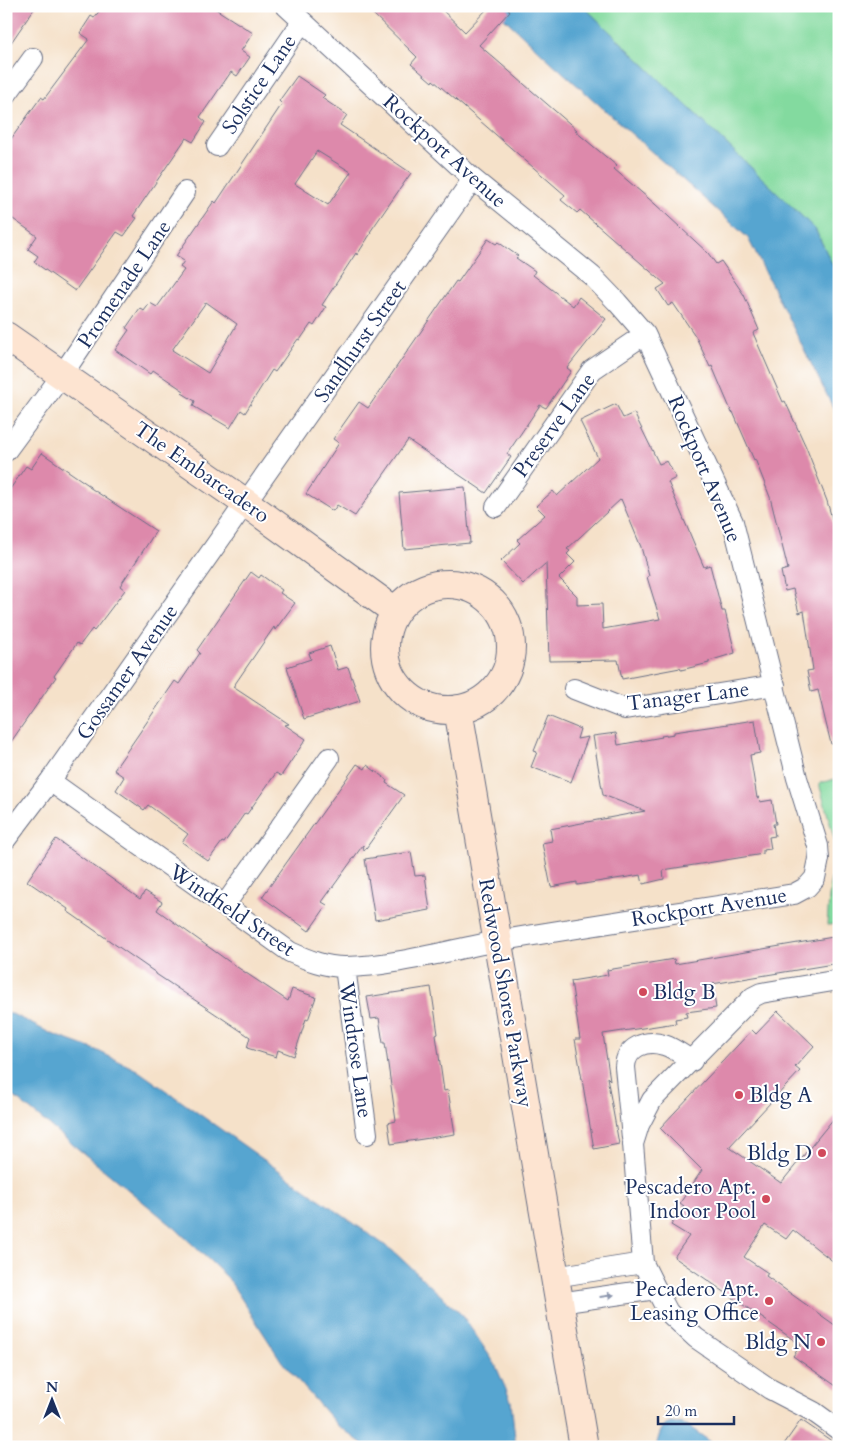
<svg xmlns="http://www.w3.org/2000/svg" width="845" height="1453" font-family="Cardo,serif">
  <rect width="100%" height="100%" fill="#fff"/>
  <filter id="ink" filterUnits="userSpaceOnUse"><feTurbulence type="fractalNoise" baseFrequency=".02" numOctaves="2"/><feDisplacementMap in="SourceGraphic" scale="10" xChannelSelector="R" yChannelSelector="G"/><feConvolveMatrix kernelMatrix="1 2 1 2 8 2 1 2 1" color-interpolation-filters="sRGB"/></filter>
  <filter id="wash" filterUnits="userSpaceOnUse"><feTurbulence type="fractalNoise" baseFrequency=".0096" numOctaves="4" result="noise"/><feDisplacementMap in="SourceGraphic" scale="20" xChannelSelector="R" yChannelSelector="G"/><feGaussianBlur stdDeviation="1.12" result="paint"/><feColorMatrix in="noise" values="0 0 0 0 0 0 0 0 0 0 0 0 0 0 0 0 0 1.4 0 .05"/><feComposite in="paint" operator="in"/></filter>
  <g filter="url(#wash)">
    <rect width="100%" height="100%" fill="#f5e1c9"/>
    <path fill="#83da9f" stroke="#4f847e" d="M583,6H839V278L815,229Z
      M839,778V924L827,925L830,884L838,852L820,787V783Z"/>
    <path fill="#57a5d0" stroke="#396a97" d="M491,6H583L815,229L839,278V419L748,238L550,61Z
      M6,1011L52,1034L96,1050L137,1070L393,1251L463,1316L495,1364L511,1401L516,1447H367L337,1425L282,1362L228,1278L175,1228L6,1090Z
      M671,1422L687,1425L718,1447H656C659,1436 660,1426 671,1422Z"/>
    <g id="blocks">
      <path fill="#dd89ab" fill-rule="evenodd" d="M6,6H36L6,50Z
        M103,6H211L253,33L241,51L250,57L237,76L231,72L200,117L206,122L193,142L186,138L133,216L137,218L124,236L117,232L75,291L34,262L38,256L28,249L37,236L6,214V146L41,97L44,99L89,39L80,33L91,16L94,18Z
        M365,6H438L465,32L490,6H505L510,11L479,45L577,130L575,131L617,166L614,169L655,204L708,253L716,264L721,261L744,295L759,330L753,333L783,402L785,401L806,447L827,501L839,544V743L831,744L818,690L811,692L807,671L813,670L804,611L799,613L793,589L785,591L781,571L788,569L770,497L755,459L754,460L733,412L732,413L712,366L710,367L696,337L673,303L668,306L657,289L665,284L580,210L577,213L561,200L565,195L433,80L432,82L411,64L417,57Z
        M297,76L325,95L322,98L347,115L340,125L411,173L370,232L371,233L357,255L356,253L322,305L326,307L314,326L311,324L300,340L298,339L275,372L272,370L245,413L241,410L230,428L193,406L195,401L182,393L184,391L153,370L150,374L115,350L129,330L126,328L140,308L144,311L150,303L157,307L184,270L180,267L184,261L176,256L214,201L216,203L282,104L279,101ZM317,151L351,172L328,205L295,184ZM206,302L237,324L208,373L172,350Z
        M488,239L496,244L498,242L518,256L516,258L535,271L533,275L573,306L579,297L606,319L567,368L571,371L546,408L540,405L507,454L511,457L486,493L408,440L355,516L337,505L333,511L306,494L339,443L333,439L359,402L368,408L456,281L458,282Z
        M616,404L623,418L634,413L659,464L667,461L676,478L668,482L704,567L710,565L722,611H725L735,653L709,661V663L681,670L680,668L622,679L618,660L549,661L546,563L523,584L501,561L520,543L517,540L545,515L536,506L553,491L557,496L598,458L580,421ZM621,499L641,547L649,576L647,577L660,619L603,629L602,604L577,605V596L559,578L575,562L567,554L570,551L567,549Z
        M42,453L90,486L89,487L156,531L120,586L125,590L94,631L92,629L80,645L77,643L54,676L56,677L6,749V495L26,466L31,469Z
        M465,487L470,543L404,549L399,493Z
        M251,572L259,578L261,575L282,590L280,593L295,603L275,630L274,627L233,687L289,724L285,725L306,739L281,776L276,773L247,814L245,813L224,843L222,842L208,861L182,842L188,834L148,805L144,810L116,790L124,777L114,770L175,681L179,684L200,653L197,650Z
        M330,646L338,670L348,667L360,701L304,719L287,667L311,659L309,653Z
        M548,716L580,729L577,739L588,737L571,782L531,767L537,752L534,751Z
        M755,720L760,753L750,755L757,798L759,797L760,802L772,800L776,824H773L775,836L769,837L771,849L763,850V854L663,870L664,879L643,884L641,875L577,885V882L551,887L542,843L552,841L550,829L645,811L603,795L593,736L616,733L618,745L662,737L661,736L674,734V732Z
        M357,764L365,769L367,765L387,780L386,783L404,795L364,851L363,845L322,902L327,905L309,931L262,897Z
        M56,839L140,899L145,891L162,902L157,910L231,963L288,1001L292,989L316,997L308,1020L306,1019L294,1056L278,1050L276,1057L247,1048L250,1037L156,974V973L67,911L68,909L27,881Z
        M411,852L415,876L425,875L430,910L375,920L365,859Z
        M839,936V963L712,984L716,1008L686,1012L687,1017L675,1019L676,1023L603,1034L610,1080L607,1077L619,1144L594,1149L575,1039H580L571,981L608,975L607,970L674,959L675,964Z
        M431,987L438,1034L436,1035L444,1091L448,1090L455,1134L391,1144L388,1123L396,1121L385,1043H383L379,1018L371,1019L367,997Z
        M778,1011L814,1046L795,1067L800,1071L729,1147L781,1183L839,1112V1266L793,1230L786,1239L765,1225L744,1257L768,1273L766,1276L839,1328V1388L793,1356L801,1345L674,1257L689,1236L671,1225L684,1206L680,1203L702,1170L660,1128L752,1030L756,1034Z
        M801,1420L839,1446V1447H782Z"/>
    </g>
  </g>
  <g filter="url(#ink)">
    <use href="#blocks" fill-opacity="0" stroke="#676d83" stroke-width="1"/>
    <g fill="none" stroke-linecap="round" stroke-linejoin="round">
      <defs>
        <path id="street" d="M6,95L33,58
          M217,146L302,22
          M6,451L62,375L185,192
          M496,507L592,370L645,334
          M574,689L625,709L775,685
          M50,781L290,952C308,960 325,967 345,967C395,966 449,950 498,941C597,924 696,910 794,894L807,887L815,878L819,859L818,846L797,778L733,522L645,334L617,302L592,276L473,179L286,6
          M6,839L50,781L473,179
          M224,906L329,758
          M345,967L367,1134
          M839,980L761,993L753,997L652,1100L639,1125L633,1144L643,1263L656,1289L668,1312L696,1338L770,1389L814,1412L839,1430
          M632,1138L625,1067C626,1047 646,1039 664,1045C674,1048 684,1056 692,1061
          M554,1277L643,1263
          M559,1303L656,1289"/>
        <path id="secondary" d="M6,336L246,503L395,611
          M385 647a63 63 0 1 1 126 0a63 63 0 1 1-126 0Z
          M458,709L584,1447"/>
      </defs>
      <use href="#street" stroke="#676d83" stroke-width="22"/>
      <use href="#secondary" stroke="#676d83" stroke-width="30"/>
      <use href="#street" stroke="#fff" stroke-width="20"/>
      <use href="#secondary" stroke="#fde4d1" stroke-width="28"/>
    </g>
    <defs><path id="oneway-solid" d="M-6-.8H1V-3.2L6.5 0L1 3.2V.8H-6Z" transform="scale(1.25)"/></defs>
    <use fill="#8d97ae" href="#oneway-solid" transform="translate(607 1296) rotate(-8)"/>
  </g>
  <g fill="#d1495b" stroke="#fff" stroke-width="2">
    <circle cx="643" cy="992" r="5"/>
    <circle cx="739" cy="1095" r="5"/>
    <circle cx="822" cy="1153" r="5"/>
    <circle cx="766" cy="1199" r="5"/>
    <circle cx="769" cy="1301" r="5"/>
    <circle cx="821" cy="1342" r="5"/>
  </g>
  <g text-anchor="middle" stroke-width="4" stroke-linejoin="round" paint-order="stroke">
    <g font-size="21" fill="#1b2f5e" stroke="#fff">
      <text transform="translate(259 84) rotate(-56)" y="7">Solstice Lane</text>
      <text transform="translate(445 151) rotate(42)" y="7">Rockport Avenue</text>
      <text transform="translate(124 284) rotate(-56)" y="7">Promenade Lane</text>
      <text transform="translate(360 341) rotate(-55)" y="7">Sandhurst Street</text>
      <text transform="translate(554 425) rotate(-54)" y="7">Preserve Lane</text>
      <text transform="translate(705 469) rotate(67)" y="7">Rockport Avenue</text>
      <text transform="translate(202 472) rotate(35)" y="7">The Embarcadero</text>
      <text transform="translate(127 672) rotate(-55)" y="7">Gossamer Avenue</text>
      <text transform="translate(688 696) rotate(-7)" y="7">Tanager Lane</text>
      <text transform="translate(709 907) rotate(-9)" y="7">Rockport Avenue</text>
      <text transform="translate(232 910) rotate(34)" y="7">Windfield Street</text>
      <text transform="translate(506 993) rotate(80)" y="7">Redwood Shores Parkway</text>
      <text transform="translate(356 1050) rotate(82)" y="7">Windrose Lane</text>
    </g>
    <g font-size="21" fill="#1b2f5e" stroke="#fff" text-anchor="end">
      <text x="653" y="999" text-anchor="start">Bldg B</text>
      <text x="749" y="1102" text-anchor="start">Bldg A</text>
      <text x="812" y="1160">Bldg D</text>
      <text x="756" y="1194">Pescadero Apt.<tspan x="756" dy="24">Indoor Pool</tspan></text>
      <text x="759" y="1296">Pecadero Apt.<tspan x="759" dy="24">Leasing Office</tspan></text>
      <text x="811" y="1349">Bldg N</text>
    </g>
  </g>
  <rect width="845" height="1453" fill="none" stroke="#fff" stroke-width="25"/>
  <g transform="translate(52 1400)" stroke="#ffffff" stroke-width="4" paint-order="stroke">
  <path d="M0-4L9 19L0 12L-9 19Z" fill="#1b2f5e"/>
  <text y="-8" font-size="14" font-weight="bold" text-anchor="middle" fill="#1b2f5e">N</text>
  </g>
  <path d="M658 1416v8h76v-8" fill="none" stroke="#1b2f5e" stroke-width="2.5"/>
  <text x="665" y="1416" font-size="15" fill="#1b2f5e" stroke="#ffffff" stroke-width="4" paint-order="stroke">20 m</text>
</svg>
